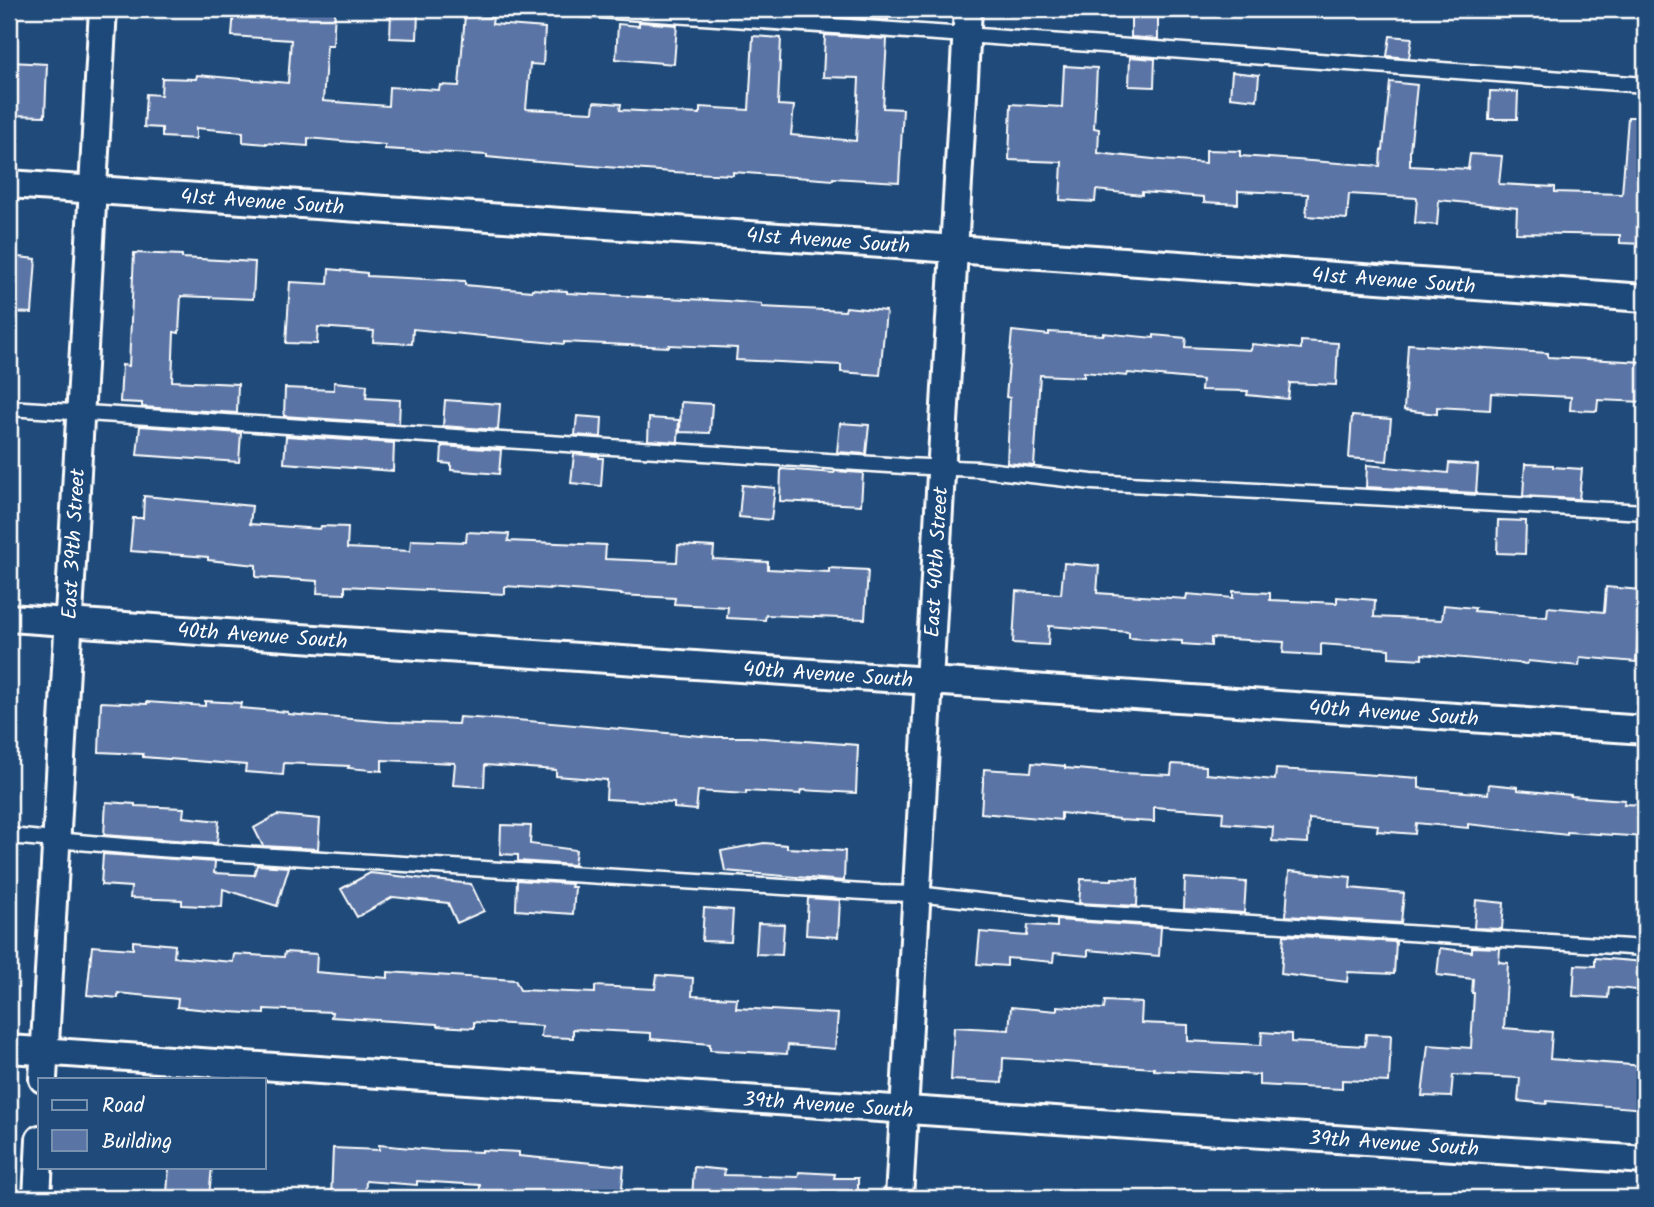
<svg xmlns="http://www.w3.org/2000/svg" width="1654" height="1207" font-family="Kalam,sans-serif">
  <rect width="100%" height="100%" fill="#1f4a7a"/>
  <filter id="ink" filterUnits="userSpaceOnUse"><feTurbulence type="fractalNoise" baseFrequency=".0143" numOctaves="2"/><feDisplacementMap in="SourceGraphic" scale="14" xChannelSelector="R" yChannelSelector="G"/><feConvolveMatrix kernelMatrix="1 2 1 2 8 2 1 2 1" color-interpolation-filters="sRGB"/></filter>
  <g filter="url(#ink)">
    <path fill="#5a74a5" stroke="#fff" stroke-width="2" d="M234,9L300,13L301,9L335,11L333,45H327L323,101L388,106L389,87L439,90L440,85L459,86L465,15L493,17L492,24L545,28L543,65L530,64L526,109L593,112L594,102L621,104L620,110L700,114V107L749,110L753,36L781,38L778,105L794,106L791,135L856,141L859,78L823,77L825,35L887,39L883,108L903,109L899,182L833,178V180L733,172V175L672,172L539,162L487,157V155L385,149V145L308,138V146L266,143V144L243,142V132L196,128V139L162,137V128L144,127L146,94L161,95L162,78L196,79L197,75L288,83L291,40L232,36Z
      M826,9H888V20L826,16Z
      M391,11L418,12L417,39L390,38Z
      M1131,17H1158V39L1131,37Z
      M639,22L677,25L674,64L616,59L618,24L639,26Z
      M1390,36L1412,38L1409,58L1387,56Z
      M1130,57L1155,59L1154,87L1129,86Z
      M12,62L47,64L45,116L9,115Z
      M1064,66L1097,68L1094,128L1099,129L1098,153L1162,160L1206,163V150L1240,151V156L1380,166L1381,150H1383L1390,82L1417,85L1410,151V166L1468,169L1470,154L1502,156L1499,184L1555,187V192L1622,194L1628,117H1645V244L1620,243V235L1516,233L1517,208L1439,200L1437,225L1415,223L1417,198L1349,194L1347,219L1306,216L1308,194L1238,191V204L1204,202V197L1142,192V195L1096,190L1095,202L1060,200L1062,162L1009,160L1011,104L1062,107Z
      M1232,72L1259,75L1257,100L1230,97Z
      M1490,91L1518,92L1517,119H1489Z
      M134,253L182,255V258L255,262L253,299L181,296L179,333L174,332L172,381L238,384L237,413L142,407V403L120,402L122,365L129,366Z
      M9,256L36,259L32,313L9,312Z
      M329,269L367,273V276L465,281V285L532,291V289L567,291V293L727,301L762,304V307L845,311L846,307L886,311L880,375L841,372V365L736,360L737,348L669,345V347L564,342V344L413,329L412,344L373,342L374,331L318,327L317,344L286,343L290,282L328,284Z
      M1012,331L1049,335V332L1103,335V333L1154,338V335L1186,338L1185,347L1251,350L1252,344L1301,349V341L1338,343L1336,385L1290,383L1288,399L1247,395L1248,391L1201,390L1202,380L1128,373L1127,376L1084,372V377L1040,375L1034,466L1007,463L1010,398L1006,397Z
      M1408,344L1548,353V357L1645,362V402L1598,400L1597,411L1570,410L1571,397L1491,393L1490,410L1437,407V414L1404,410Z
      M334,382L367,385L366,398L400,400L399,424L284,416L285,388L334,390Z
      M445,400L500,404L498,430L443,426Z
      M681,402L712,404L710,433L680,432Z
      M577,416L602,418L601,437L575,435Z
      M1352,416L1391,419L1387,461L1349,458Z
      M649,418L679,420L678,442L648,440Z
      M840,423L869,425L866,454L837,452Z
      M140,426L241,433L239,462L137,455Z
      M286,436L394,443L393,471L284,463Z
      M442,446L501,450L499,474L451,470V464L441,463Z
      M574,454L599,456V458H603L601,486L571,483Z
      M1449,463L1478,465L1476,493L1366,487L1367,465L1448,473Z
      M1525,464L1553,465V467L1582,469L1579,499L1523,496Z
      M781,469L834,473L835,471L863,473L861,505L780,501Z
      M742,485L775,488L771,520L739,517Z
      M144,496L252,506L250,524L320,529L321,526L348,527L347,548L410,551L411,540L466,542L467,532L509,534L508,541L606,545L605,559L677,562L678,545L714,547L713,559L768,562V569L829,572V568L868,570L865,619L766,615L765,620L727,618L728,607L674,604L675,598L621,595V594L549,588V589L505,586V594L345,586V594L317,593L318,581L256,577V565L208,560V557L130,551L133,518H143Z
      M1498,520L1526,521L1525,554L1497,553Z
      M1064,563L1099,566L1097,593L1186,599L1187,594L1233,598V591L1270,593V600L1337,603V597L1375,600L1374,617L1442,620L1444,605L1475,608L1474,611L1547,617L1548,607L1604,612L1606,587L1641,590L1636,662L1580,657L1579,666L1528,661L1527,664L1422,654V659L1389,657V649L1321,644V655L1283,653L1284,642L1211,638V646L1182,644V641L1129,638V632L1049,626L1048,645L1013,643L1016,591L1061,594Z
      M205,701L241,703L240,708L288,712V714L389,722L458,724L459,717L506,720V719L713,737H749L858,745L856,793L801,790L800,794L746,791V794L698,791L696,810L674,808V803L606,799L607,780L556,776V770L485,765L484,787L453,785L455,763L382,760V771L348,768L349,766L284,763L283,775L245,772L246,765L143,757V754L99,752L101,702L147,704V702L205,706Z
      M1032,763L1065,766V768L1122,773L1171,775L1172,764L1206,766V774L1275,780L1276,769L1332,772L1419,778V788L1488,794L1489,784L1518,787V790L1571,795V796L1625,800L1624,804L1645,805V837L1567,832V835L1468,824V828L1416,823L1415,834L1377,831L1378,825L1309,819L1308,843L1272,841L1273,827L1222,823L1223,812L1154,807V822L1119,820V819L1061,813V820L981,813L984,769L1031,772Z
      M106,802L135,804V806L184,808L183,817L219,821L217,843L104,835Z
      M277,815L320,819L318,849L263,846L254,828Z
      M501,825L531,826L530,844L576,850L574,865L518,861V855L500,854Z
      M764,843L787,845V848L845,851L844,881L725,871L721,851Z
      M103,854L215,862L214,873L254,875L257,865L289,867L277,906L223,889L222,907L182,905V900L130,898L131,887L101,885Z
      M1289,871L1351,877L1350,888L1404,893L1401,923L1286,916Z
      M370,873L471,884L484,911L457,923L448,903L393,897L357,917L341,889Z
      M1112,878L1138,879L1137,906L1079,903L1081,879L1112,880Z
      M1185,878L1246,882L1244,913L1184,909Z
      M517,880L572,884L571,887H575L573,914L516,910Z
      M808,898L840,900L838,937L806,935Z
      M1476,900L1504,903L1502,929L1474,928Z
      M704,908L733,910L731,942L702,941Z
      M1057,920L1161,927L1159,956L1088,950V956L1054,953L1053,962L1007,958V966L977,964L980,932L1027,936L1028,925L1057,927Z
      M758,923L784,924L782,955L756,954Z
      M1284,935L1396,942L1394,974L1348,972L1347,982L1281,974Z
      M133,941L175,945L174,957L233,962L234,954L284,957L285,952L317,954L316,972L388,978V972L515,980L520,990L595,993V986L655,989L657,975L693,978L692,996L737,998L736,1008L838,1014L835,1049L788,1045L787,1054L710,1050V1044L651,1039V1033L573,1029V1038L541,1037L542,1026L474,1022V1028L437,1026V1024L331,1017L332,1012L264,1009V1014L230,1012L177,1007L178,999L118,993V998L87,995L92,946L133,949Z
      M1472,947L1500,948L1499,962L1508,963L1504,1028L1552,1032L1550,1059L1645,1066V1109L1547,1101V1104L1518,1101L1520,1078L1453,1075L1451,1097L1422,1096L1428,1045L1471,1048L1474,993H1472L1473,979L1437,975L1440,948L1472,952Z
      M1595,958L1645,962V991L1609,987L1608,998L1573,996L1575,965L1595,966Z
      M1105,1001L1142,1003L1141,1023L1188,1025V1041L1261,1045L1262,1032L1291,1034V1042L1365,1046L1366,1034L1391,1035L1389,1082L1342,1080V1089L1259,1085V1075L1154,1070V1068L1003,1058L1002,1083L951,1080L954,1027L1009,1030L1011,1007L1057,1011V1006L1104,1009Z
      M379,1145L432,1150L482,1152V1150L519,1152V1156L624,1166L621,1198H479L480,1185L417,1181V1185L366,1181L365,1198H331L333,1148L379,1150Z
      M169,1167H212L209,1196L167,1193Z
      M694,1167L725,1170L724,1175L798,1177L799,1172L835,1174L834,1178H858V1198H692Z"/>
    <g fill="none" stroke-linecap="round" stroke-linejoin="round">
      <defs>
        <path id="lane" d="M583,9L966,35L1645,85
          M9,408L904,466L978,469L1092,482L1645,512
          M9,836L159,849L880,893L917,894L1077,912L1645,948"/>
        <g id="street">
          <path id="s1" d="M9,184L926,247L1645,298"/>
          <path id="s2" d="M9,618L1645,730"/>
          <path id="s3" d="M9,1049L1645,1160"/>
          <path id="s4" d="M43,1079L103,9"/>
          <path d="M37,1198L40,1139"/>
          <path id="s5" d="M899,1198L968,9"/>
        </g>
      </defs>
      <use href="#lane" stroke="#fff" stroke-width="19"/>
      <use href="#street" stroke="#fff" stroke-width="32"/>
      <use href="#lane" stroke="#1f4a7a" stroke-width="14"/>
      <use href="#street" stroke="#1f4a7a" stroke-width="26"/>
    </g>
  </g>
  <g text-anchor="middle" stroke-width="6" stroke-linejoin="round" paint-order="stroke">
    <g font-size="21" fill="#fff" stroke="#1f4a7a">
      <text dy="7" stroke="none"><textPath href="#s1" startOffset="254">41st Avenue South</textPath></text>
      <text dy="7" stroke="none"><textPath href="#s1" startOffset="821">41st Avenue South</textPath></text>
      <text dy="7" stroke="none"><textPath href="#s1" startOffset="1388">41st Avenue South</textPath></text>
      <text dy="7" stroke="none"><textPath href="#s4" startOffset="536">East 39th Street</textPath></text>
      <text dy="7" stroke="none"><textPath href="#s5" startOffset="637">East 40th Street</textPath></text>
      <text dy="7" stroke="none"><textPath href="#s2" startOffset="254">40th Avenue South</textPath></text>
      <text dy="7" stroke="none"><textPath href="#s2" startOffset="821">40th Avenue South</textPath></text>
      <text dy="7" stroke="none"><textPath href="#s2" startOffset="1388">40th Avenue South</textPath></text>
      <text dy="7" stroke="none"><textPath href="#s3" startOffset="821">39th Avenue South</textPath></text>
      <text dy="7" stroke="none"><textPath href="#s3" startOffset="1388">39th Avenue South</textPath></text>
    </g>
  </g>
  <rect width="1654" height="1207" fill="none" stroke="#1f4a7a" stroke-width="35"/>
  <rect x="18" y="18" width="1619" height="1172" fill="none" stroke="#fff" stroke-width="2.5" filter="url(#ink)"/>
  <rect x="38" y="1078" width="228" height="91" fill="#1f4a7a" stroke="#7992af" stroke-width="2"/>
  <rect x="52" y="1100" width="35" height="10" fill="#1f4a7a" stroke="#7992af" stroke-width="2"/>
  <text x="102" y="1112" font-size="21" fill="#ffffff">Road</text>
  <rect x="52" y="1130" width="35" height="21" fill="#5a74a5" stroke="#7992af" stroke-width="2"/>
  <text x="102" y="1148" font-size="21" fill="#ffffff">Building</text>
</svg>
